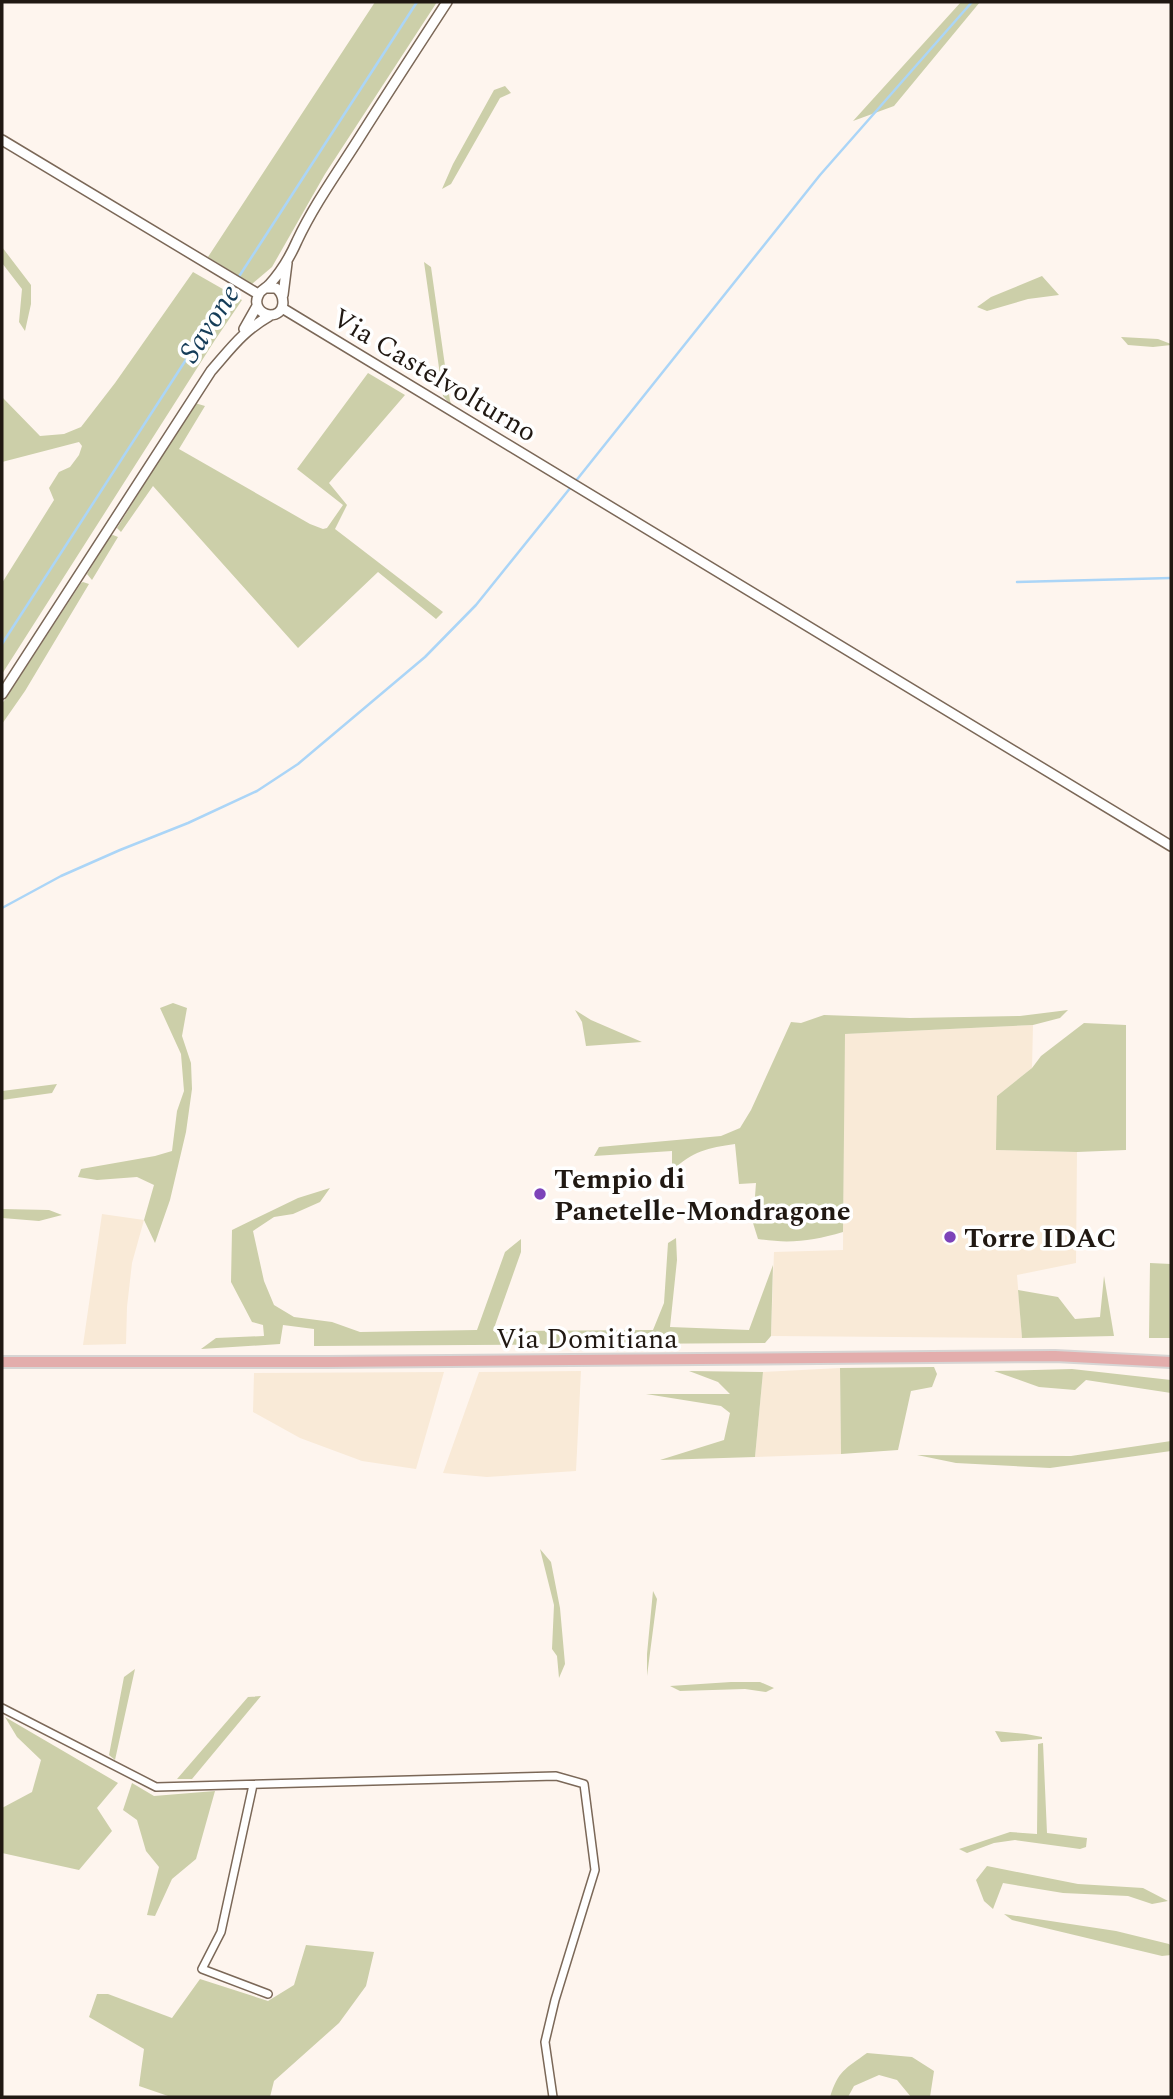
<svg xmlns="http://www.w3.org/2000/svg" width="1173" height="2099" font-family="Spectral,serif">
  <rect width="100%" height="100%" fill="#fef5ee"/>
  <path fill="#f9ead7" d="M1033,1025L1032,1068L997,1096V1150L1077,1152L1076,1263L1017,1275L1022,1338L771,1336L774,1252L843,1250L844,1034Z
    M102,1214L144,1220L132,1263L127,1307L126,1344L83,1345Z
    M840,1368L841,1454L755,1457L763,1372Z
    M581,1371L576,1471L487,1477L443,1473L479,1372Z
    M444,1372L416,1469L362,1461L300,1438L253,1412L254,1373Z"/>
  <path fill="#cccfa9" d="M375,2H437L325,174L272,267L252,284L208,257Z
    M961,2H980L894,106L853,121Z
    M505,86L511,93L500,98L451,184L442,189L453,164L494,90Z
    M2,247L31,285V304L25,331L19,322L22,289L2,263Z
    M424,262L431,267L450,401L453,407L443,396Z
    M193,272L242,300L215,340L2,674V583L54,500L49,488L59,472L70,467L79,455L82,446L79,442L2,462V397L40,436L64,434L81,427L115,383Z
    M1042,276L1059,295L1028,299L987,311L977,307L991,297Z
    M1121,337L1158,339L1171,344V345L1153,347L1128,345Z
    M368,373L405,395L329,483L347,505L335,529L443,612L436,619L378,572L298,648L153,486L121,532L117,528L195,403L205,406L179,449L310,524L323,529L327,528L343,505L297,469Z
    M113,535L118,537L92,580L87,574L110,536Z
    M83,582L89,584L25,691L2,724V704L81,583Z
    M173,1003L187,1008L182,1036L191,1063L192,1089L186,1132L170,1200L155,1243L144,1220L154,1185L137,1177L97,1180L78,1177L81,1169L155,1156L172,1151L177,1111L184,1091L181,1054L160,1008Z
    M575,1010L591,1020L642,1042L586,1046L582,1022Z
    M1068,1010L1060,1018L1033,1025L845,1034L843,1232C812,1241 790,1244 758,1239L753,1223L756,1183L739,1184L735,1144C708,1148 692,1151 672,1171V1151L594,1156L599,1147L721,1136L740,1128L751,1110L791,1022L801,1023L824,1015L910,1018L1020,1016Z
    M1084,1023L1126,1025V1150L1077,1152L996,1150L997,1096L1032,1068L1041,1056Z
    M57,1084L52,1093L2,1100V1091Z
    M330,1188L320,1202L293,1214L274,1217L253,1231L264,1281L274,1305L294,1317L332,1322L360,1332L477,1330L505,1252L521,1239V1252L493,1331L653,1330L664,1303L668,1243L676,1238L677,1260L670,1327L749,1330L773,1265L771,1336L765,1343L314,1346V1329L283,1325L280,1344L201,1349L216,1338L264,1336L263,1325L252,1322L231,1282L232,1230L298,1198Z
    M2,1209L49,1210L62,1215L39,1221L2,1218Z
    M1150,1263L1171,1264V1338H1149Z
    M1104,1276L1114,1336L1022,1338L1018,1290L1058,1297L1075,1319L1100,1317Z
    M934,1367L937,1374L932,1387L911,1391L898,1450L841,1454L840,1368Z
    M1072,1369L1171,1380V1393L1086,1380L1075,1390L1039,1387L994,1371Z
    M689,1371L763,1372L755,1457L660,1460L724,1440L730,1413L721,1406L646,1394H730L718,1382Z
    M1171,1441V1451L1050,1468L956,1463L917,1455L1071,1456Z
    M540,1549L551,1562L560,1608L565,1664L559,1678L557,1656L552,1649L554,1605Z
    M653,1591L657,1599L647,1676V1654Z
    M135,1669L115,1760L109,1755L124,1677Z
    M731,1682H760L774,1688L766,1692L745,1689L680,1691L670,1686Z
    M261,1696L192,1779H177L248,1697Z
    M5,1717L118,1783L97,1808L112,1831L79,1870L2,1853V1808L32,1792L41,1760L17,1737Z
    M995,1731L1026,1734L1042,1737V1739L1001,1742Z
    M1043,1743L1047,1833L1087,1838L1086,1847L1080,1849L1015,1840L994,1843L967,1853L959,1849L1010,1832L1037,1834L1038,1744Z
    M132,1783L154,1796L215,1791L196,1859L172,1879L155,1916L147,1915L159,1867L146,1851L137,1820L123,1810Z
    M987,1866L1078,1884L1143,1888L1168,1901L1152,1904L1128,1896L1063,1893L1003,1883L993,1909L984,1901L976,1880Z
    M1004,1914L1116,1931L1169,1944L1171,1946V1955L1162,1956L1012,1920Z
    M306,1945L374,1952L366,1986L339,2023L274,2081L270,2097H171L139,2086L144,2049L89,2017L97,1994H108L172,2018L200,1979L268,2001L294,1985Z
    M867,2053L912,2057L934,2071L930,2097H911L897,2080L879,2075L854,2086L848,2097H830C838,2071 845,2069 867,2053Z"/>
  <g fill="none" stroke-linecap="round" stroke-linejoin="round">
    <path stroke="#abd5f7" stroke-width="2.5" d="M238,278L417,2
      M575,482L820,175L972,2
      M1017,582L1171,578
      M2,644L235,284
      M2,908L61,876L120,850L188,823L257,791L298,764L425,657L476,605L571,487"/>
    <defs>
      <path id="minor" d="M2,1708L156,1787L556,1776L584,1784L595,1870L555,2000L545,2042L553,2097
        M253,1785L221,1932L202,1969L268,1994"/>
      <path id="tertiary" d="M2,140L258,294
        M267,288H276C286,296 286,315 270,315C260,314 254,305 258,296C260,290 265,289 269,285C281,272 290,257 297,241C314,205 337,173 358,140C387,94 417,48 447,2
        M283,295L287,263
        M282,308L1171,846
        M244,329L257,306
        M2,694L211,371C232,347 243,331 271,315"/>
      <path id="primary" d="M2,1362H326L1055,1356L1171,1362"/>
    </defs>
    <use href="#minor" stroke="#7b6858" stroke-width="10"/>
    <use href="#tertiary" stroke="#7b6858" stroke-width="12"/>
    <use href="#primary" stroke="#d7d5d4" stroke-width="14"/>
    <use href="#minor" stroke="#fff" stroke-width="7"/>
    <use href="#tertiary" stroke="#fff" stroke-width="9"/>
    <use href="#primary" stroke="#e3adac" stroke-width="10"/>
  </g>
  <g fill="#7d43b9" stroke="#fff" stroke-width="2.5">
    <circle cx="540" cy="1194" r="7"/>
    <circle cx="950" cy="1237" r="7"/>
  </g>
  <g text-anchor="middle" stroke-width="7" stroke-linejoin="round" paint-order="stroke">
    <g font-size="28" fill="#201812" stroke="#fff">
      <text transform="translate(435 374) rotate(31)" y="10">Via Castelvolturno</text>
      <text x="587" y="1348">Via Domitiana</text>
    </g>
    <g font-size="28" font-weight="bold" fill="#201812" stroke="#fff" text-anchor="start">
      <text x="554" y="1188">Tempio di<tspan x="554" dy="32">Panetelle-Mondragone</tspan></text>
      <text x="964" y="1247">Torre IDAC</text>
    </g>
    <g font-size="30" font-style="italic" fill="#143c58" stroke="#fff">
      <text transform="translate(209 323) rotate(-57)" y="10">Savone</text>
    </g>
  </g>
  <rect width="1173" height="2099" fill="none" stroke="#201812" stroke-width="7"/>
</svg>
